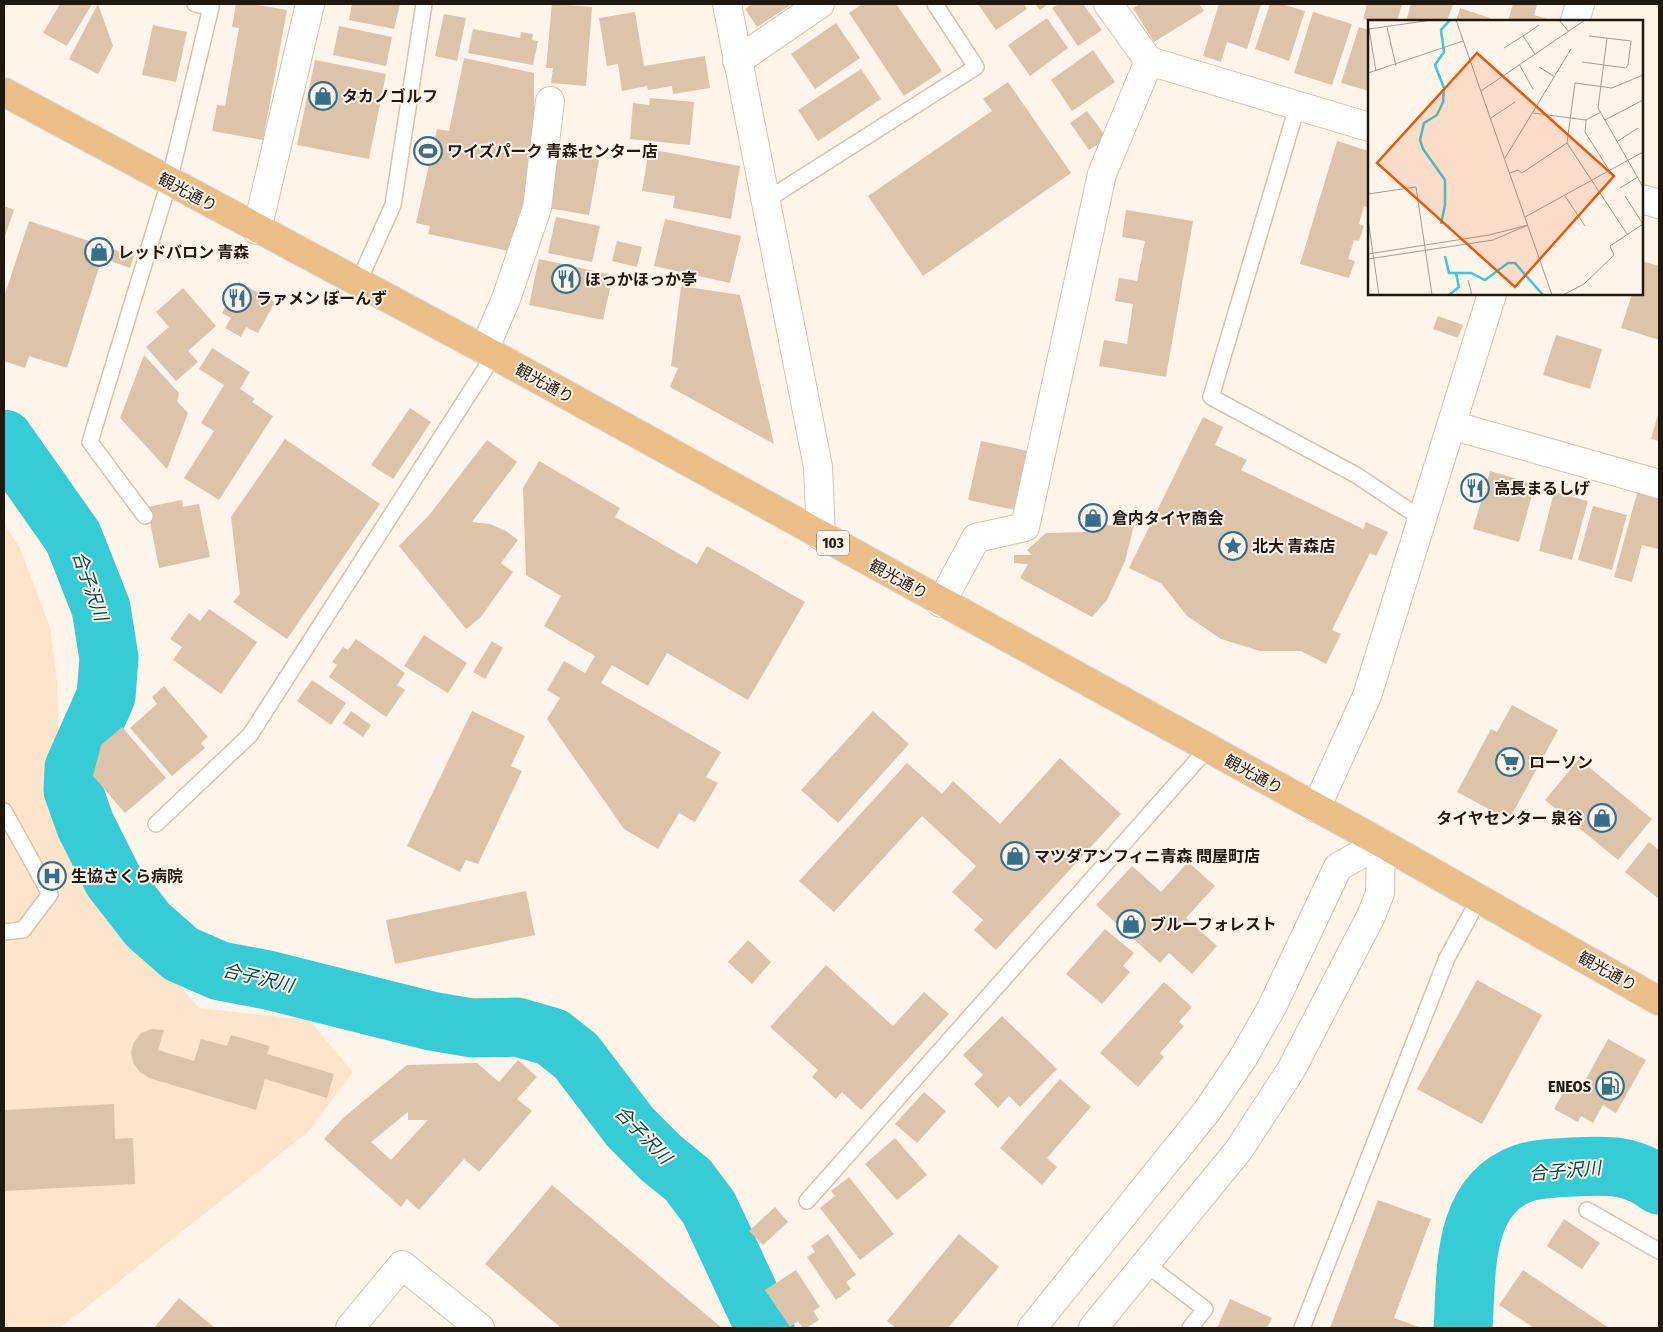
<svg xmlns="http://www.w3.org/2000/svg" width="1663" height="1332" font-family="'Fira Sans Condensed','Noto Sans JP',sans-serif">
  <rect width="100%" height="100%" fill="#fef4ea"/>
  <path fill="#fde5cb" d="M4,524L20,548L50,627L57,681L60,773L73,824L130,927L199,1008L309,1020L353,1072L308,1132L60,1328H4Z"/>
  <g fill="none" stroke-linecap="round" stroke-linejoin="round">
    <path stroke="#36cbd5" stroke-width="59" d="M4,439L73,537L101,608L109,658L106,696L74,768L73,790L85,824L113,880L148,925L181,954L220,971L268,980L431,1021L472,1028L517,1027L552,1037L576,1056L630,1127L661,1158L688,1180L709,1208L765,1328
      M1463,1328C1467,1274 1460,1196 1524,1173C1539,1168 1557,1168 1573,1167C1606,1165 1632,1164 1659,1185"/>
  </g>
  <path fill="#dcc4ab" fill-rule="evenodd" d="M60,4H92L67,46L43,33Z
    M98,4L113,46L98,74L69,59Z
    M236,4H251L287,10L263,140L212,131L217,105L225,106L239,28L232,27Z
    M352,4H400L394,29L349,20Z
    M552,4L592,7L586,86L551,83L553,68H546Z
    M752,4H792L757,27L745,9Z
    M862,4H896L942,71L904,96L849,13Z
    M978,4H1024L1027,9L996,30Z
    M1035,4H1048L1040,10Z
    M1059,4H1083L1102,30L1078,46L1052,8Z
    M1140,4H1199L1204,11L1154,42L1133,8Z
    M1219,4H1261L1247,49L1227,42L1221,62L1203,56Z
    M1270,4H1282L1305,11L1289,61L1255,49Z
    M1367,4H1402L1397,21H1372L1363,19Z
    M1411,4H1453L1447,21H1406Z
    M1513,4L1537,5L1534,15L1551,20V21H1508Z
    M1460,8L1490,18L1489,21H1456Z
    M635,12L644,66L705,56L710,88L673,94L672,86L648,90L647,86L622,91L618,64L607,66L599,18Z
    M1313,12L1352,24L1332,85L1294,73Z
    M444,14L466,18L457,61L435,56Z
    M1047,18L1068,48L1030,76L1008,45Z
    M836,23L860,58L815,89L791,54Z
    M153,25L187,32L176,82L142,75Z
    M339,26L392,37L386,66L333,55Z
    M1359,27L1369,30V91L1341,83Z
    M473,29L520,38L521,32L533,34L532,40L538,41L533,65L468,53Z
    M1093,50L1115,82L1072,111L1051,80Z
    M464,58L534,73V150L513,252L428,234L430,226L416,223L437,129L449,131Z
    M315,60L386,74L369,159L297,145Z
    M861,69L881,99L818,141L798,110Z
    M1008,82L1071,173L923,276L868,196L992,111L983,99Z
    M650,98L694,102L690,145L630,139L633,103L649,105Z
    M1087,111L1107,138L1089,150L1070,123Z
    M1337,141L1369,151V208L1364,206L1359,224L1364,226L1359,241L1354,240L1348,259L1355,261L1349,278L1300,264Z
    M559,147L600,154L589,215L548,208Z
    M649,149L740,166L731,219L673,208L675,196L642,191Z
    M4,206L14,210L4,239Z
    M1126,210L1193,221L1166,377L1099,366L1104,340L1127,344L1133,304L1115,301L1119,278L1137,281L1145,241L1122,237Z
    M556,217L600,226L592,262L548,253Z
    M665,219L741,236L730,283L654,266Z
    M29,221L134,256L130,268L102,258L67,368L29,356L25,368L4,361V297Z
    M617,241L642,247L637,267L612,261Z
    M539,259L613,275L603,320L529,305Z
    M1642,261L1659,266V340L1621,328L1632,294H1642Z
    M239,282L275,302L258,333L246,327L241,337L225,328L231,318L222,313Z
    M681,286L740,295L774,444L670,387L678,368L671,366Z
    M183,288L216,326L188,351L198,362L176,381L146,347L169,327L156,312Z
    M1438,316L1463,325L1458,338L1433,329Z
    M1556,335L1602,349L1590,389L1543,375Z
    M212,348L250,372L240,389L255,399L252,402L273,416L219,500L184,478L214,431L201,423L224,385L199,369Z
    M144,355L179,393L177,401L188,413L167,469L120,418Z
    M410,408L431,422L393,479L371,465Z
    M1659,411V441L1651,439Z
    M1203,417L1223,427L1215,445L1247,460L1241,470L1363,529L1366,522L1388,532L1376,556L1370,553L1332,630L1341,634L1326,664L1301,651H1260L1221,639L1187,616L1162,584L1129,568Z
    M285,439L380,504L287,639L233,602L240,594L231,517Z
    M487,440L517,462L472,522L490,524L506,531L518,540L501,563L513,572L480,618L466,629L399,546L430,514Z
    M981,441L1028,451L1015,510L968,500Z
    M539,461L620,508L615,517L697,564L707,546L805,602L748,700L667,653L648,686L612,665L601,683L721,752L706,777L718,783L695,822L679,813L658,849L624,829L547,719L560,698L547,690L564,661L585,673L595,656L544,626L561,596L526,575L523,488Z
    M1490,471L1535,484L1519,542L1473,529Z
    M1638,490L1659,495V549L1642,545L1632,582L1614,577Z
    M1554,492L1588,501L1572,560L1539,551Z
    M182,500L183,507L199,504L210,557L159,568L147,507Z
    M1593,506L1627,515L1612,570L1578,560Z
    M1085,525H1134L1125,561L1107,600L1092,617L1020,578L1028,564L1014,563V555H1032L1027,550L1046,533L1086,532Z
    M209,609L257,642L221,694L173,660L182,647L170,639L189,613L200,621Z
    M424,635L467,663L448,693L404,666Z
    M356,639L405,673L397,685L405,690L386,717L329,677L337,665L332,662L343,647L348,650Z
    M492,641L503,648L485,679L473,672Z
    M312,680L346,703L331,725L297,701Z
    M164,686L208,737L201,743L205,748L172,776L130,728L157,704L152,697Z
    M1512,705L1558,730L1509,820L1457,792L1491,729L1497,732Z
    M351,711L371,725L363,737L343,723Z
    M472,711L525,736L511,766L522,771L478,864L466,860L460,872L407,846Z
    M873,711L909,744L838,823L801,790Z
    M122,727L166,778L125,813L93,776L101,745Z
    M1060,758L1121,814L996,950L974,930L983,920L952,892L976,866L922,816L834,912L799,881L907,763L942,794L953,781L1000,824Z
    M1579,759L1652,819L1618,860L1545,800Z
    M1649,842L1659,850V899L1625,872Z
    M1188,862L1215,886L1186,918L1217,946L1192,974L1169,953L1160,963L1096,905L1132,866L1161,892Z
    M526,891L535,935L395,964L386,920Z
    M1105,929L1134,953L1123,966L1130,972L1102,1004L1066,974Z
    M748,940L771,962L752,984L728,962Z
    M826,965L893,1026L924,992L949,1014L861,1110L842,1092L836,1099L812,1077L818,1070L770,1027Z
    M1477,980L1542,1015L1482,1124L1417,1089Z
    M1164,982L1192,1007L1179,1022L1184,1026L1160,1053L1164,1057L1138,1087L1100,1053Z
    M1002,1016L1057,1069L1020,1107L1009,1096L998,1108L974,1084L983,1075L963,1055Z
    M151,1029L164,1030L158,1050L194,1061L201,1039L227,1046L231,1035L270,1046L267,1054L334,1074L327,1098L265,1079L256,1110L149,1078L140,1072L133,1063L131,1052L134,1042L141,1033Z
    M1608,1039L1646,1060L1616,1113L1603,1105L1593,1123L1581,1116L1578,1122L1554,1109L1569,1081L1581,1088Z
    M518,1060L537,1077L517,1099L532,1111L479,1172L464,1159L419,1210L407,1199L401,1207L324,1139L343,1118L407,1065L477,1063L499,1082ZM408,1112V1120H428L391,1160L371,1142Z
    M1060,1079L1091,1107L1047,1158L1057,1167L1042,1185L1000,1148Z
    M924,1092L946,1111L917,1143L895,1124Z
    M114,1104L115,1139L133,1138L135,1184L4,1191V1110Z
    M895,1138L927,1175L897,1200L865,1164Z
    M849,1177L894,1234L860,1260L820,1208L835,1196L831,1191Z
    M552,1185L722,1328H561L485,1264Z
    M1378,1200L1431,1219L1394,1318L1422,1328H1330Z
    M775,1207L788,1222L763,1245L749,1231Z
    M1564,1219L1600,1243L1582,1269L1547,1246Z
    M828,1234L856,1275L846,1282L851,1289L836,1300L807,1257L815,1252L811,1246Z
    M959,1234L999,1267L948,1328H896L887,1321Z
    M796,1270L820,1307L813,1311L819,1320L806,1328H803L798,1321L790,1327L765,1290Z
    M1523,1270L1609,1328H1534L1499,1305Z
    M179,1298L215,1328H154Z
    M1230,1299L1272,1318L1267,1328H1217Z"/>
  <g fill="none" stroke-linecap="round" stroke-linejoin="round">
    <defs>
      <path id="service" d="M1297,107L1211,397L1356,475L1422,519
        M765,201L976,67L935,4
        M358,283L393,205L424,4
        M145,516L90,442L169,182L211,7L195,4
        M4,811L50,894L23,930L4,932
        M156,824L250,735L494,355
        M807,1201L1208,748
        M1587,1210L1659,1251
        M1146,1264L1205,1309L1190,1328
        M1302,1328L1447,958L1479,899"/>
      <path id="minor" d="M727,4L818,467L821,536
        M1108,4L1149,61L1369,127
        M1575,21L1580,4
        M737,61L820,4
        M1642,199L1659,204
        M257,230L310,4
        M484,350L506,299L537,208L550,101
        M1451,425L1659,484
        M941,603L976,538L1025,527L1102,174L1149,61
        M1316,808L1367,696L1492,294
        M350,1328L402,1265L480,1328"/>
      <path id="tertiary" d="M1032,1328L1207,1111L1243,1058L1272,1007L1338,867L1381,843L1380,893L1371,916L1291,1070L1238,1151L1093,1328"/>
      <path id="trunk" d="M4,92L494,355L1381,843L1659,1001"/>
    </defs>
    <use href="#service" stroke="#dac2a9" stroke-width="18"/>
    <use href="#minor" stroke="#dac2a9" stroke-width="30"/>
    <use href="#tertiary" stroke="#dac2a9" stroke-width="30"/>
    <use href="#trunk" stroke="#d7d5d4" stroke-width="30"/>
    <use href="#service" stroke="#fff" stroke-width="15"/>
    <use href="#minor" stroke="#fff" stroke-width="28"/>
    <use href="#tertiary" stroke="#fff" stroke-width="28"/>
    <use href="#trunk" stroke="#eabe86" stroke-width="28"/>
  </g>
  <defs>
    <symbol id="shop-ring" viewBox="-11 -11 22 22"><circle r="9.5" fill="#fef4ea" stroke="#376f89" stroke-width="1.5"/><path d="M-5-2.5h2.3a2.7 3.5 0 0 1 5.4 0H5L5.5 6h-11ZM-1.5-2.5h3a1.5 2.3 0 0 0-3 0Z" fill="#376f89"/></symbol>
    <symbol id="stadium-ring" viewBox="-11 -11 22 22"><circle r="9.5" fill="#fef4ea" stroke="#376f89" stroke-width="1.5"/><path d="M0-5a6.5 5 0 1 0 0 10a6.5 5 0 1 0 0-10ZM-3.5-1.8h7v3.6h-7Z" fill="#376f89"/></symbol>
    <symbol id="restaurant-ring" viewBox="-11 -11 22 22"><circle r="9.5" fill="#fef4ea" stroke="#376f89" stroke-width="1.5"/><path d="M-5-6h1v4h1v-4h1v4h1v-4h1v5L-1.5 .5V6h-2V.5L-5-1ZM5-6V6H3V1.5H1.5Q1.5-4 5-6Z" fill="#376f89"/></symbol>
    <symbol id="sight-ring" viewBox="-11 -11 22 22"><circle r="9.5" fill="#fef4ea" stroke="#376f89" stroke-width="1.5"/><path d="M0-6L1.8-2.2L6-1.7L2.9 1.2L3.7 5.4L0 3.3L-3.7 5.4L-2.9 1.2L-6-1.7L-1.8-2.2Z" fill="#376f89"/></symbol>
    <symbol id="supermarket-ring" viewBox="-11 -11 22 22"><circle r="9.5" fill="#fef4ea" stroke="#376f89" stroke-width="1.5"/><path d="M-6-5.5h2.5l.6 2H6L4.5 2H-2.5L-4.4-4H-6ZM-1.5 3.2a1.3 1.3 0 1 0 .1 0ZM3 3.2a1.3 1.3 0 1 0 .1 0Z" fill="#376f89"/></symbol>
    <symbol id="hospital-ring" viewBox="-11 -11 22 22"><circle r="9.5" fill="#fef4ea" stroke="#376f89" stroke-width="1.5"/><path d="M-5-5h3v3.5h4V-5h3V5h-3V1.5h-4V5h-3Z" fill="#376f89"/></symbol>
    <symbol id="fuel-ring" viewBox="-11 -11 22 22"><circle r="9.5" fill="#fef4ea" stroke="#376f89" stroke-width="1.5"/><path d="M-5.5-6h7V0h2V4h1.3V-2.5L3-4.5l.8-.8L6-3V5H2.5V1h-1V6h-7ZM-4.2-4.7v3.2H.2V-4.7Z" fill="#376f89"/></symbol>
  </defs>
  <g fill-rule="evenodd">
    <use href="#shop-ring" x="307" y="80" width="32" height="32"/>
    <use href="#stadium-ring" x="412" y="135" width="32" height="32"/>
    <use href="#shop-ring" x="83" y="236" width="32" height="32"/>
    <use href="#restaurant-ring" x="550" y="263" width="32" height="32"/>
    <use href="#restaurant-ring" x="221" y="282" width="32" height="32"/>
    <use href="#restaurant-ring" x="1459" y="472" width="32" height="32"/>
    <use href="#shop-ring" x="1077" y="502" width="32" height="32"/>
    <use href="#sight-ring" x="1217" y="530" width="32" height="32"/>
    <use href="#supermarket-ring" x="1494" y="746" width="32" height="32"/>
    <use href="#shop-ring" x="1586" y="802" width="32" height="32"/>
    <use href="#shop-ring" x="999" y="840" width="32" height="32"/>
    <use href="#hospital-ring" x="36" y="860" width="32" height="32"/>
    <use href="#shop-ring" x="1115" y="908" width="32" height="32"/>
    <use href="#fuel-ring" x="1594" y="1070" width="32" height="32"/>
  </g>
  <g text-anchor="middle" stroke-width="4" stroke-linejoin="round" paint-order="stroke">
    <rect fill="#fef4ea" stroke="#635950" stroke-width="1" x="817" y="530.5" width="32" height="25" rx="4"/>
    <g font-size="15" font-weight="bold" fill="#20170e">
      <text x="833" y="548">103</text>
    </g>
    <g font-size="16" font-weight="bold" fill="#20170e" stroke="#fef4ea" text-anchor="start">
      <text x="342" y="102">タカノゴルフ</text>
      <text x="447" y="157">ワイズパーク 青森センター店</text>
      <text x="118" y="258">レッドバロン 青森</text>
      <text x="585" y="285">ほっかほっか亭</text>
      <text x="256" y="304">ラァメン ぼーんず</text>
      <text x="1494" y="494">高長まるしげ</text>
      <text x="1112" y="524">倉内タイヤ商会</text>
      <text x="1252" y="552">北大 青森店</text>
      <text x="1529" y="768">ローソン</text>
      <text x="1583" y="824" text-anchor="end">タイヤセンター 泉谷</text>
      <text x="1034" y="862">マツダアンフィニ青森 問屋町店</text>
      <text x="71" y="882">生協さくら病院</text>
      <text x="1150" y="930">ブルーフォレスト</text>
      <text x="1591" y="1092" text-anchor="end">ENEOS</text>
    </g>
    <g font-size="16" fill="#20170e" stroke="#fef4ea">
      <text transform="translate(188 192) rotate(28)" y="6">観光通り</text>
      <text transform="translate(545 383) rotate(29)" y="6">観光通り</text>
      <text transform="translate(899 579) rotate(29)" y="6">観光通り</text>
      <text transform="translate(1254 774) rotate(29)" y="6">観光通り</text>
      <text transform="translate(1608 971) rotate(29)" y="6">観光通り</text>
    </g>
    <g font-size="18" font-style="italic" fill="#02464a" stroke="#fef4ea">
      <text transform="translate(90 586) rotate(71)" y="6">合子沢川</text>
      <text transform="translate(258 978) rotate(13)" y="6">合子沢川</text>
      <text transform="translate(643 1135) rotate(46)" y="6">合子沢川</text>
      <text transform="translate(1565 1171) rotate(-5)" y="6">合子沢川</text>
    </g>
  </g>
  <g transform="translate(1368 20)">
    <rect width="275" height="275" fill="#fef4ea"/>
    <path fill="none" stroke="#36cbd5" stroke-width="2.5" d="M73,204L77,185V160L55,129L52,120L56,103L69,95L75,82L76,68L67,45L76,32L73,10L82,0M77,236L81,253H103L117,260L140,243H147L175,275M81,275L91,267L88,253"/>
    <path fill="none" stroke="#a59c92" stroke-width="1" d="M88,0L184,275M191,0L201,12M19,7L28,46M155,16L171,5M239,18L230,88L275,167M136,28L155,16L167,34M214,42L258,48L260,45L263,21L221,16M151,44L165,69M171,47L187,57M8,51L1,9L64,0M0,53L95,21M113,71L217,0M165,93L218,100L233,92M123,98L147,82M218,100L217,112L241,150M237,100L275,80M250,121L270,108M137,138L203,29M142,153L150,150L154,153L199,123M252,168L270,157M0,174L48,167L64,275M197,176L217,206M257,176L275,204M157,197L275,132M0,199L11,275M259,214L199,123L207,63L244,68L275,55M0,234L121,215L160,205M0,239L125,220L160,205M100,260L104,275M195,275L216,264L246,235L242,226L275,204"/>
    <path fill="#e8590c" fill-opacity="0.15" stroke="#e8590c" stroke-width="2.5" d="M109,33L246,156L147,267L9,143Z"/>
    <rect width="275" height="275" fill="none" stroke="#20170e" stroke-width="2.5"/>
  </g>
  <rect width="1663" height="1332" fill="none" stroke="#20170e" stroke-width="10"/>
</svg>
